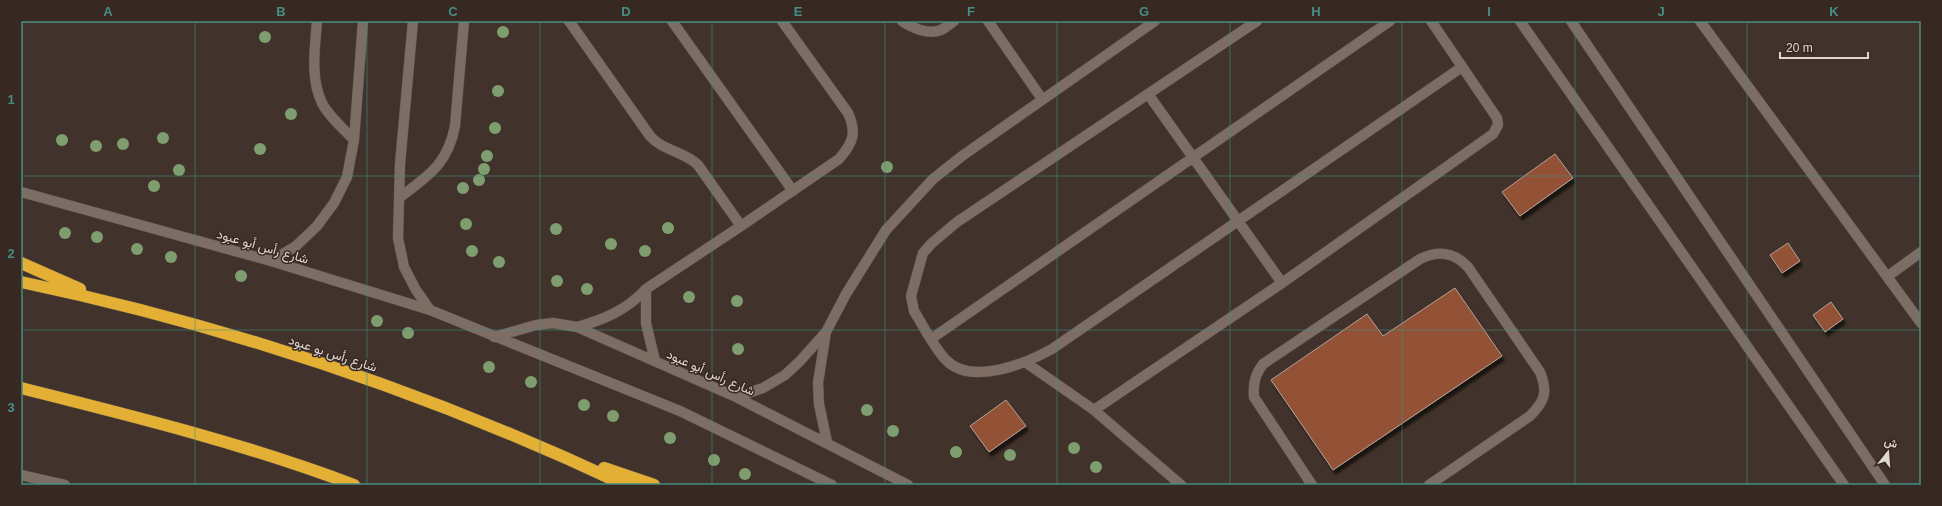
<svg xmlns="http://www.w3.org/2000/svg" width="1942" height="506" font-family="Arial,Vazirmatn,sans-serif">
  <defs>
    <filter id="shadow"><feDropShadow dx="2.5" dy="4.5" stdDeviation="1" flood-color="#0009"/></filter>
  </defs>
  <rect width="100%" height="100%" fill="#41332b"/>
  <path fill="#935135" stroke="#b3a199" filter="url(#shadow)" d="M1555,154L1573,178L1520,216L1502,192Z
    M1788,243L1800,261L1782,273L1770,255Z
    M1455,288L1502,356L1333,470L1271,380L1367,314L1383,336Z
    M1831,302L1843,319L1825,332L1813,315Z
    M1006,400L1026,426L989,452L970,426Z"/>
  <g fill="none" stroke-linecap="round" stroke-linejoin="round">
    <defs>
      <path id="minor" d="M317,21C315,48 310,78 322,103C329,117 344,129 354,140
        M413,21L400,164L398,238L404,267L416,290L430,310
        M569,21L650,136C663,151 684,151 698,165L741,226L839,159C853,143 857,133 848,113L782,21
        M672,21L793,191
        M902,21C912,28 928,35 941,30C945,28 950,24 954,21
        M988,21L1042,99
        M1257,21L957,222L932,243L923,253L911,296L914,311C924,327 933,346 946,360C971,386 1025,364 1052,349L1462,67
        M1520,21L1844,485
        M1571,21L1885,485
        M1700,21L1921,323
        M1148,94L1282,283
        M21,192L271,261L430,310L680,411L832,485
        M399,198C428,176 448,164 455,126L464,21
        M271,261L296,246L317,226L334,203L347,177L354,140L363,21
        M1888,276L1921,252
        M646,289V323L655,361
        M577,327C603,320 627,310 646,289L741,226
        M826,332L818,383L819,404L827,442
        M494,337L536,325L553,323L577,327L736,397L908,485
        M931,339L1390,21
        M1025,362L1094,410L1181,485
        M736,397L763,388L785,375L800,361L826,332L846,294L886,230L933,179L962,156L1155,21
        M1094,410L1282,283L1493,134L1498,125L1497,118L1431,21
        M21,475L65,485
        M1312,485L1254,397C1253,383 1255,375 1263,364L1420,259C1439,250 1454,252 1468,267L1540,372C1548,392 1545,401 1530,416L1429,485"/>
      <path id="highway" d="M21,263L80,289
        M21,282C230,326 432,394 625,485
        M21,388C133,416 246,444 354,485
        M604,468L654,485"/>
    </defs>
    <use href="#minor" stroke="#5b5048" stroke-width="11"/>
    <use href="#highway" stroke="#5b5048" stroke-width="13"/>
    <use href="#minor" stroke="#7d6d64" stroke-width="10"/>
    <use href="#highway" stroke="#e3b035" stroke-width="12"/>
  </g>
  <g fill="#7e9e6f">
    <circle cx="503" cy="32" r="6"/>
    <circle cx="265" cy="37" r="6"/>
    <circle cx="498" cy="91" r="6"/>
    <circle cx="291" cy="114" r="6"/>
    <circle cx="495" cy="128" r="6"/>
    <circle cx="163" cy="138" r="6"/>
    <circle cx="62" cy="140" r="6"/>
    <circle cx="123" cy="144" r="6"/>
    <circle cx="96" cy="146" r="6"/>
    <circle cx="260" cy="149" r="6"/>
    <circle cx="487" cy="156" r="6"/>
    <circle cx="887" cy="167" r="6"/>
    <circle cx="484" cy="169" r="6"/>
    <circle cx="179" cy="170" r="6"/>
    <circle cx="479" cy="180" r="6"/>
    <circle cx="154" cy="186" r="6"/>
    <circle cx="463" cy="188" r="6"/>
    <circle cx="466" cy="224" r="6"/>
    <circle cx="668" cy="228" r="6"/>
    <circle cx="556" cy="229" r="6"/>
    <circle cx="65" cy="233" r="6"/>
    <circle cx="97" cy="237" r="6"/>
    <circle cx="611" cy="244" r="6"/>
    <circle cx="137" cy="249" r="6"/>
    <circle cx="472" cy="251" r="6"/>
    <circle cx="645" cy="251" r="6"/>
    <circle cx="171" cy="257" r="6"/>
    <circle cx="499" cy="262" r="6"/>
    <circle cx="241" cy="276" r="6"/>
    <circle cx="557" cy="281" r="6"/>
    <circle cx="587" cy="289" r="6"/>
    <circle cx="689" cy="297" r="6"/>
    <circle cx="737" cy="301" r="6"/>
    <circle cx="377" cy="321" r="6"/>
    <circle cx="408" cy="333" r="6"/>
    <circle cx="738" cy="349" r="6"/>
    <circle cx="489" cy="367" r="6"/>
    <circle cx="531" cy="382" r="6"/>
    <circle cx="584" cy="405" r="6"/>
    <circle cx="867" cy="410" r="6"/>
    <circle cx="613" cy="416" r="6"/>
    <circle cx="893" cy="431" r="6"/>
    <circle cx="670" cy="438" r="6"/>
    <circle cx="1074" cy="448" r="6"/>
    <circle cx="956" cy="452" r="6"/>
    <circle cx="1010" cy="455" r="6"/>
    <circle cx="714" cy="460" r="6"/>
    <circle cx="1096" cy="467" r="6"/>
    <circle cx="745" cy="474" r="6"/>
  </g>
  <path fill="none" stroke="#448e87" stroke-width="1" stroke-opacity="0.55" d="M195,21V485M367,21V485M540,21V485M712,21V485M885,21V485M1057,21V485M1230,21V485M1402,21V485M1575,21V485M1747,21V485M21,176H1921M21,330H1921"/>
  <g text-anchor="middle" stroke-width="3" stroke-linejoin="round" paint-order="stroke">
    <g font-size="13" fill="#e1d7d2" stroke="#372921">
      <text transform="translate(263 246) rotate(16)" y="5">شارع رأس أبو عبود</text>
      <text transform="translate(333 353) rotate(18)" y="5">شارع رأس بو عبود</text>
      <text transform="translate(711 372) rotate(24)" y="5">شارع رأس أبو عبود</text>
    </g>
  </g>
  <rect width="1942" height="506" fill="none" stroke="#372921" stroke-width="44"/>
  <g transform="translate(1888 452) rotate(17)" stroke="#372921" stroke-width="3" paint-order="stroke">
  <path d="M0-3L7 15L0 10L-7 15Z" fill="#e1d7d2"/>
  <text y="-6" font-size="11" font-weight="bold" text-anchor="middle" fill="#e1d7d2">ش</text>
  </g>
  <path d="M1780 52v6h88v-6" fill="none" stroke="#e1d7d2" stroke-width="2"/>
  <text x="1786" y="52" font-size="12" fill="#e1d7d2" stroke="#372921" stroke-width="3" paint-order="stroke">20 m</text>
  <rect x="22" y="22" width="1898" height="462" fill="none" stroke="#448e87" stroke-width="1.5"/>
  <g font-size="13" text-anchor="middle" font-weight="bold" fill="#448e87">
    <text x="108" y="16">A</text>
    <text x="281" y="16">B</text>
    <text x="453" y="16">C</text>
    <text x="626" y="16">D</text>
    <text x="798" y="16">E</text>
    <text x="971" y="16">F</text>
    <text x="1144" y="16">G</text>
    <text x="1316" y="16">H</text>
    <text x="1489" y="16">I</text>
    <text x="1661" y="16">J</text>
    <text x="1834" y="16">K</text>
    <text x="11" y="104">1</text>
    <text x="11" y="258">2</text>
    <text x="11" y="412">3</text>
  </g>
</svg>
